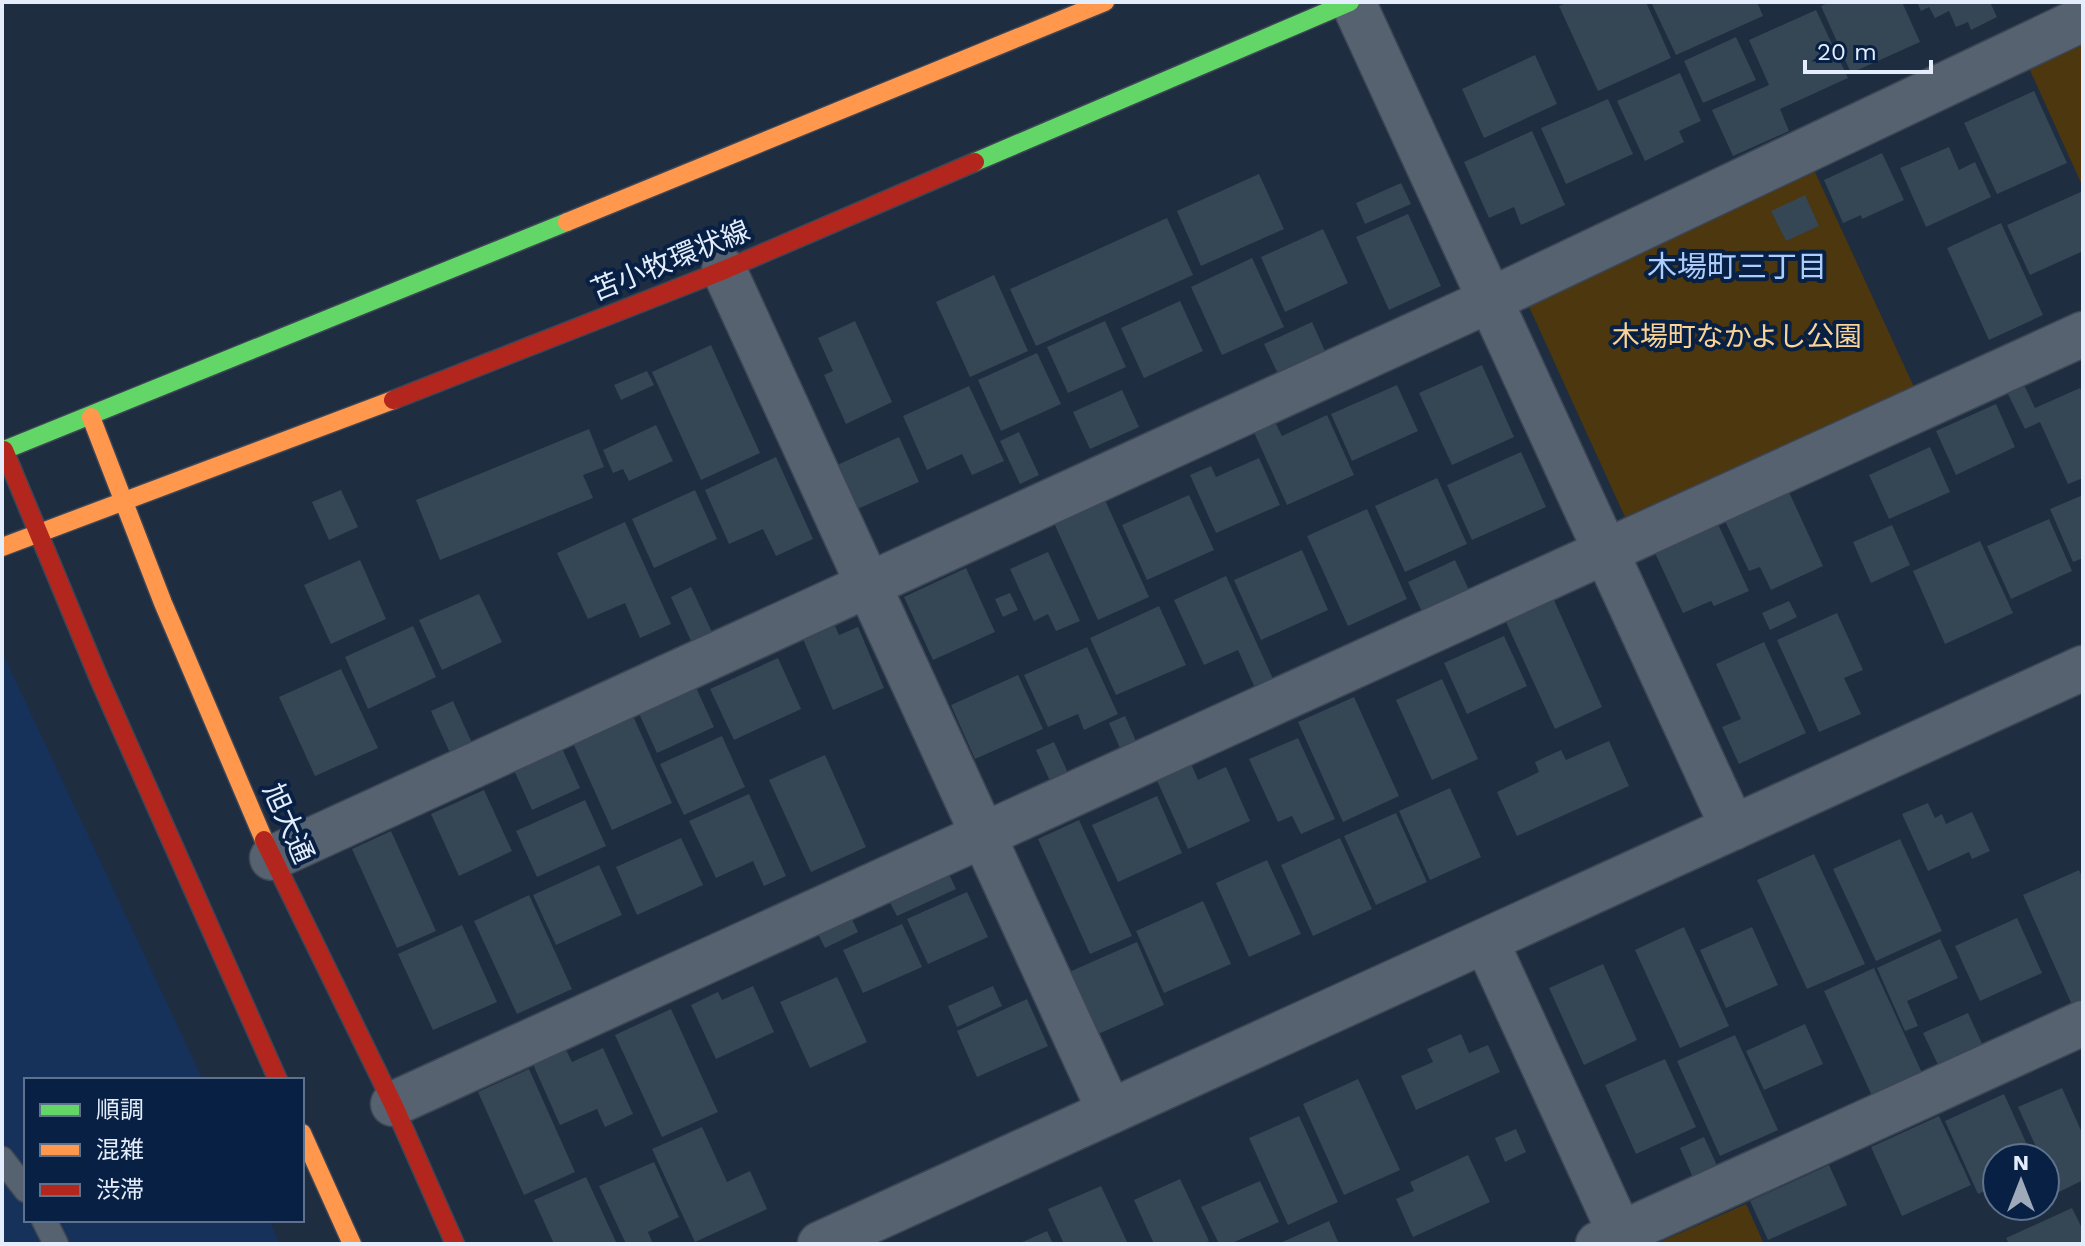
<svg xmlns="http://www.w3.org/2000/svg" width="2085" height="1246" font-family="'Work Sans','Noto Sans JP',sans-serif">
  <rect width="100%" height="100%" fill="#1f2d41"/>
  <path fill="#16325a" d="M2,652L203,1080H26V1220H269L280,1244H2Z"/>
  <path fill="#4d370e" d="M2083,43V185H2082L2029,68Z
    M1814,170L1914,387L1625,517L1526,300Z
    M1746,1204L1764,1244H1663L1662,1241Z"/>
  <path fill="#354654" d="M1568,2H1646L1671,58L1598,91L1559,6Z
    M1651,2H1757L1763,16L1676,55Z
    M1830,2H1902L1920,42L1851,73L1821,6Z
    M1917,2H1990L1997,17L1971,30L1968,22L1956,27L1949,11L1935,18L1929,7L1921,11Z
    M1816,10L1848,78L1780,109L1789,131L1733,156L1712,110L1769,85L1749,40Z
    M1736,37L1756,80L1703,103L1684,61Z
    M1535,55L1557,104L1484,138L1462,89Z
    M1680,73L1701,121L1679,131L1684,142L1645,161L1617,101Z
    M2034,91L2067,163L1997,194L1964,123Z
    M1608,99L1633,154L1566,184L1541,128Z
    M1532,131L1565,205L1521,225L1514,207L1489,218L1464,162Z
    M1949,147L1959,170L1975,162L1991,197L1926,227L1900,168Z
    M1882,153L1904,200L1862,219L1861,215L1843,223L1824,180Z
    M1259,174L1284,229L1201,266L1177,211Z
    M1401,183L1411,204L1365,224L1356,203Z
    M2083,191V258L2081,252L2030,275L2007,225Z
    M1805,195L1819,226L1786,241L1771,211Z
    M1408,214L1441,286L1389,310L1356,237Z
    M1167,218L1193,275L1036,346L1010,289Z
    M2001,223L2043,315L1989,340L1947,248Z
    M1323,229L1348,283L1285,312L1261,257Z
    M1252,258L1284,327L1222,355L1191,287Z
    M994,275L1028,351L970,377L936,302Z
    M1180,301L1203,351L1144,378L1121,328Z
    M855,321L892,402L846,424L824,375L833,371L818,338Z
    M1105,321L1126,367L1068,393L1047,347Z
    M1312,322L1325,351L1277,372L1264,344Z
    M711,345L760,453L701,480L652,372Z
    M1037,353L1061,404L1001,431L978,380Z
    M1482,365L1514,437L1452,465L1419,393Z
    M647,371L654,385L621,400L614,385Z
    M1397,385L1418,431L1352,461L1331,414Z
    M2024,385L2035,408L2080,388L2083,394V478L2068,484L2040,422L2025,429L2007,392Z
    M969,386L1004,461L972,475L962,454L927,470L903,416Z
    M1122,390L1139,427L1090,449L1073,412Z
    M1996,404L2015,447L1956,475L1936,431Z
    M1327,415L1354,475L1287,505L1252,428L1273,418L1282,436Z
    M656,425L673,461L629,481L623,469L613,473L603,450Z
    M589,429L604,467L583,475L593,498L440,560L416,500Z
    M1019,432L1039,475L1020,484L1000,441Z
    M899,437L919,482L855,510L835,466Z
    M1930,447L1950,492L1889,519L1869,475Z
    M1521,452L1546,507L1472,540L1447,485Z
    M776,457L813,539L776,556L763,529L729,544L705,490Z
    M1259,458L1280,505L1216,533L1190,475L1211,466L1216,477Z
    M1437,478L1467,544L1405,572L1375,506Z
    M341,490L358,527L329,540L312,502Z
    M695,490L717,539L654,568L632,519Z
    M1788,490L1823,566L1771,590L1760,567L1749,571L1724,519Z
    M1189,495L1214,550L1147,580L1122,525Z
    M2083,495V558L2073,562L2050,509Z
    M1105,500L1149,597L1098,620L1054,523Z
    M1367,509L1407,599L1348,626L1307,536Z
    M2049,519L2072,571L2011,599L1987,546Z
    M625,522L671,624L640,638L625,603L588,619L557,553Z
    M1718,524L1749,591L1714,606L1711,601L1683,613L1655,553Z
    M1892,525L1910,565L1871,583L1853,542Z
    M1980,541L2013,613L1945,644L1913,571Z
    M1302,550L1328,610L1261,640L1234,580Z
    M1048,552L1080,621L1056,631L1048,614L1034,621L1010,569Z
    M360,560L386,619L331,644L304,585Z
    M1455,560L1470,592L1423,614L1408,582Z
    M966,568L995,632L933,660L904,597Z
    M1226,576L1273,679L1255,688L1238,650L1204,665L1174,600Z
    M691,587L712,632L691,641L671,597Z
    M1010,593L1018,610L1003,617L995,599Z
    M479,594L502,642L442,670L419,620Z
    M1554,600L1602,707L1555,729L1506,622Z
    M1789,601L1797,617L1770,630L1762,613Z
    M1159,606L1186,665L1116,695L1090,638Z
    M1837,613L1863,670L1844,678L1861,714L1819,732L1777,640Z
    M413,626L436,677L368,709L345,657Z
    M835,626L839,635L858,627L884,688L833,710L803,639Z
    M1504,636L1527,686L1467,714L1444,663Z
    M1764,642L1806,733L1739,764L1722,727L1741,719L1716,664Z
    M1087,647L1118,714L1084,730L1078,714L1048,727L1024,675Z
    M778,658L801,709L734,740L710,689Z
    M341,669L378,748L315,776L279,697Z
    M1018,675L1043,729L975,759L951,705Z
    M1442,679L1478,759L1432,780L1396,700Z
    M694,683L714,727L657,753L637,709Z
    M1354,697L1399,796L1343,822L1298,722Z
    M453,701L472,743L450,753L431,711Z
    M633,716L672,803L612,830L573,743Z
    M1125,716L1139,748L1123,755L1109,723Z
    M722,736L745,787L684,815L660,764Z
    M1298,738L1335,819L1301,834L1292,816L1278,822L1249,759Z
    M1609,741L1629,786L1517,836L1497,792L1539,772L1535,762L1561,750L1566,760Z
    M1054,742L1068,773L1050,781L1036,750Z
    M561,746L580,788L532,810L513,768Z
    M825,755L866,847L811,872L769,780Z
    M1190,761L1198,780L1226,767L1250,821L1188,849L1155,776Z
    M1450,788L1481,857L1430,880L1399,811Z
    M484,790L512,851L459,876L431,814Z
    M749,794L786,876L764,886L753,861L716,878L689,821Z
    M1157,796L1182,853L1118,882L1092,825Z
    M585,800L606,846L537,877L516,831Z
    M1928,803L1935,818L1942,814L1946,824L1972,812L1990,851L1972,859L1969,852L1928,871L1902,814Z
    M1396,813L1427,882L1376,905L1344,836Z
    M1079,820L1132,936L1090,954L1038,839Z
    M391,831L436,931L397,948L352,849Z
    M681,838L703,885L637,915L616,867Z
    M1340,838L1372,909L1313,936L1281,865Z
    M1900,839L1942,931L1876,961L1833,869Z
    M1814,854L1865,964L1807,989L1757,880Z
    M1267,860L1301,934L1249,957L1216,883Z
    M599,865L622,915L556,945L533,895Z
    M2079,870L2083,879V1002L2073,1007L2023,895Z
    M948,872L956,889L897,916L888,899Z
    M967,892L988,937L928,964L907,919Z
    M529,895L572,989L517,1014L474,921Z
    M1203,901L1231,964L1164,993L1136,931Z
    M851,917L858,932L825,948L817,932Z
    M2017,918L2042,973L1980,1001L1955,946Z
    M902,924L922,967L863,993L843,950Z
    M462,925L497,1002L433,1030L398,954Z
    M1684,927L1729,1026L1680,1048L1635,950Z
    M1752,927L1778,985L1726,1008L1700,950Z
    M1940,939L1958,978L1907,1001L1918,1026L1905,1031L1877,968Z
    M1137,942L1164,1005L1096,1035L1067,973Z
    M1603,964L1637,1040L1584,1065L1549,988Z
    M1874,968L1923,1075L1873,1098L1824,991Z
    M837,977L867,1042L810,1068L780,1002Z
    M753,986L774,1032L716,1059L691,1005L718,992L722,1000Z
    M993,986L1002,1006L957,1027L948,1006Z
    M1027,999L1048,1046L977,1077L957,1031Z
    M671,1009L718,1112L662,1137L615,1035Z
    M1968,1013L1984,1048L1940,1069L1923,1033Z
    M1805,1024L1823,1064L1764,1090L1746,1051Z
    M1461,1034L1469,1053L1488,1045L1500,1072L1416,1110L1401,1076L1433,1062L1427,1049Z
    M1735,1035L1778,1130L1720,1156L1677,1061Z
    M565,1048L572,1062L603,1048L633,1114L605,1127L597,1109L560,1125L532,1062Z
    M1665,1059L1696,1127L1636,1154L1605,1085Z
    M529,1069L575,1172L524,1195L478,1092Z
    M1358,1079L1400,1170L1344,1195L1303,1104Z
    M2062,1088L2083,1135V1180L2057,1193L2045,1167V1158H2041L2018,1107Z
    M2004,1094L2033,1158H1997V1185L1978,1194L1945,1121Z
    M1299,1116L1338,1202L1288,1225L1249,1138Z
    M1939,1116L1971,1185L1902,1216L1871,1147Z
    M702,1127L727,1182L750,1171L767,1209L695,1242L652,1149Z
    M1516,1129L1526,1152L1505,1162L1495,1138Z
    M1704,1137L1719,1170L1695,1182L1680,1148Z
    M1468,1155L1490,1202L1413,1237L1396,1199L1414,1191L1410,1182Z
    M654,1162L679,1217L648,1232L653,1244H626L599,1186Z
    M1829,1165L1847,1205L1768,1240L1750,1201Z
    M586,1177L617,1244H554L534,1200Z
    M1180,1179L1209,1241L1201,1244H1154L1134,1200Z
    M1260,1181L1279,1222L1230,1244H1219L1201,1207Z
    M1101,1186L1128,1244H1064L1048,1209Z
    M2072,1208L2083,1230V1244H2009L2006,1238Z
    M1329,1221L1339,1244H1278Z
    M1047,1231L1053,1244H1018Z"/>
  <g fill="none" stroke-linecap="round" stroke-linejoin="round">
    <defs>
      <path id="lane" d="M2,1159L26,1190
        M44,1220L56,1244"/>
      <path id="street" d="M1353,2L1733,828
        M724,270L1110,1112
        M272,858L1488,301L2083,19
        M1486,941L1625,1244
        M393,1104L2083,334
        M820,1244L2083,668
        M1598,1244L2083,1023"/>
      <path id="fast" d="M975,162L1350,2
        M2,451L567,222"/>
      <path id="slow" d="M567,222L1105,2
        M91,417L163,603L264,840
        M2,547L393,400
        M302,1133L352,1244"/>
      <path id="jam" d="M393,400L724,270L975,162
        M4,450L100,681L278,1080
        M264,840L393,1104L455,1244"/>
    </defs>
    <use href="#lane" stroke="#3c4655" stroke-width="27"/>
    <use href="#street" stroke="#3c4655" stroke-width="47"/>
    <use href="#fast" stroke="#3c4655" stroke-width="21"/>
    <use href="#slow" stroke="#3c4655" stroke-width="21"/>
    <use href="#jam" stroke="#3c4655" stroke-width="21"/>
    <use href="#lane" stroke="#576271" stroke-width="24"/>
    <use href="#street" stroke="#576271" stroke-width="44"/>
    <use href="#fast" stroke="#63d668" stroke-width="18"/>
    <use href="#slow" stroke="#ff974d" stroke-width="18"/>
    <use href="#jam" stroke="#b3261e" stroke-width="18"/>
  </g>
  <g text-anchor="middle" stroke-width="8" stroke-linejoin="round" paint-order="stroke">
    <g font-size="28" fill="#e3edfb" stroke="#072044">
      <text transform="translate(670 260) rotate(-22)" y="10">苫小牧環状線</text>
      <text transform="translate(289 823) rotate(66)" y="10">旭大通</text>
    </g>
    <g font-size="28" fill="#fbd395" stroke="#072044">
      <text x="1737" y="346">木場町なかよし公園</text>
    </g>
    <g font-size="30" fill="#adcdfc" stroke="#072044">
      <text x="1737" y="277">木場町三丁目</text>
    </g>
  </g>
  <rect width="2085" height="1246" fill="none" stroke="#e3edfb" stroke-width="8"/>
  <rect x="24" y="1078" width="280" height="144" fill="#072044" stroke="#5f728d" stroke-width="2"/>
  <rect x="40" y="1104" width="40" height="12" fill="#63d668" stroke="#5f728d" stroke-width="2"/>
  <text x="96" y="1118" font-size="24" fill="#e3edfb">順調</text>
  <rect x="40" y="1144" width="40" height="12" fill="#ff974d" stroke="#5f728d" stroke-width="2"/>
  <text x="96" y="1158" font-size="24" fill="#e3edfb">混雑</text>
  <rect x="40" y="1184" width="40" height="12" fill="#b3261e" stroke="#5f728d" stroke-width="2"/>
  <text x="96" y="1198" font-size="24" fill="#e3edfb">渋滞</text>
  <g transform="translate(2021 1182)"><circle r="38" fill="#072044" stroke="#5f728d" stroke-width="2"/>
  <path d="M0-6L14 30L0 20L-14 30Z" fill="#9eaaba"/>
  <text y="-12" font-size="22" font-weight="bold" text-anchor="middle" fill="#e3edfb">N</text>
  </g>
  <path d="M1805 60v12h126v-12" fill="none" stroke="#e3edfb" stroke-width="4"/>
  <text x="1817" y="60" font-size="24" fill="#e3edfb" stroke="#072044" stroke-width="6" paint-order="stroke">20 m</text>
</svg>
